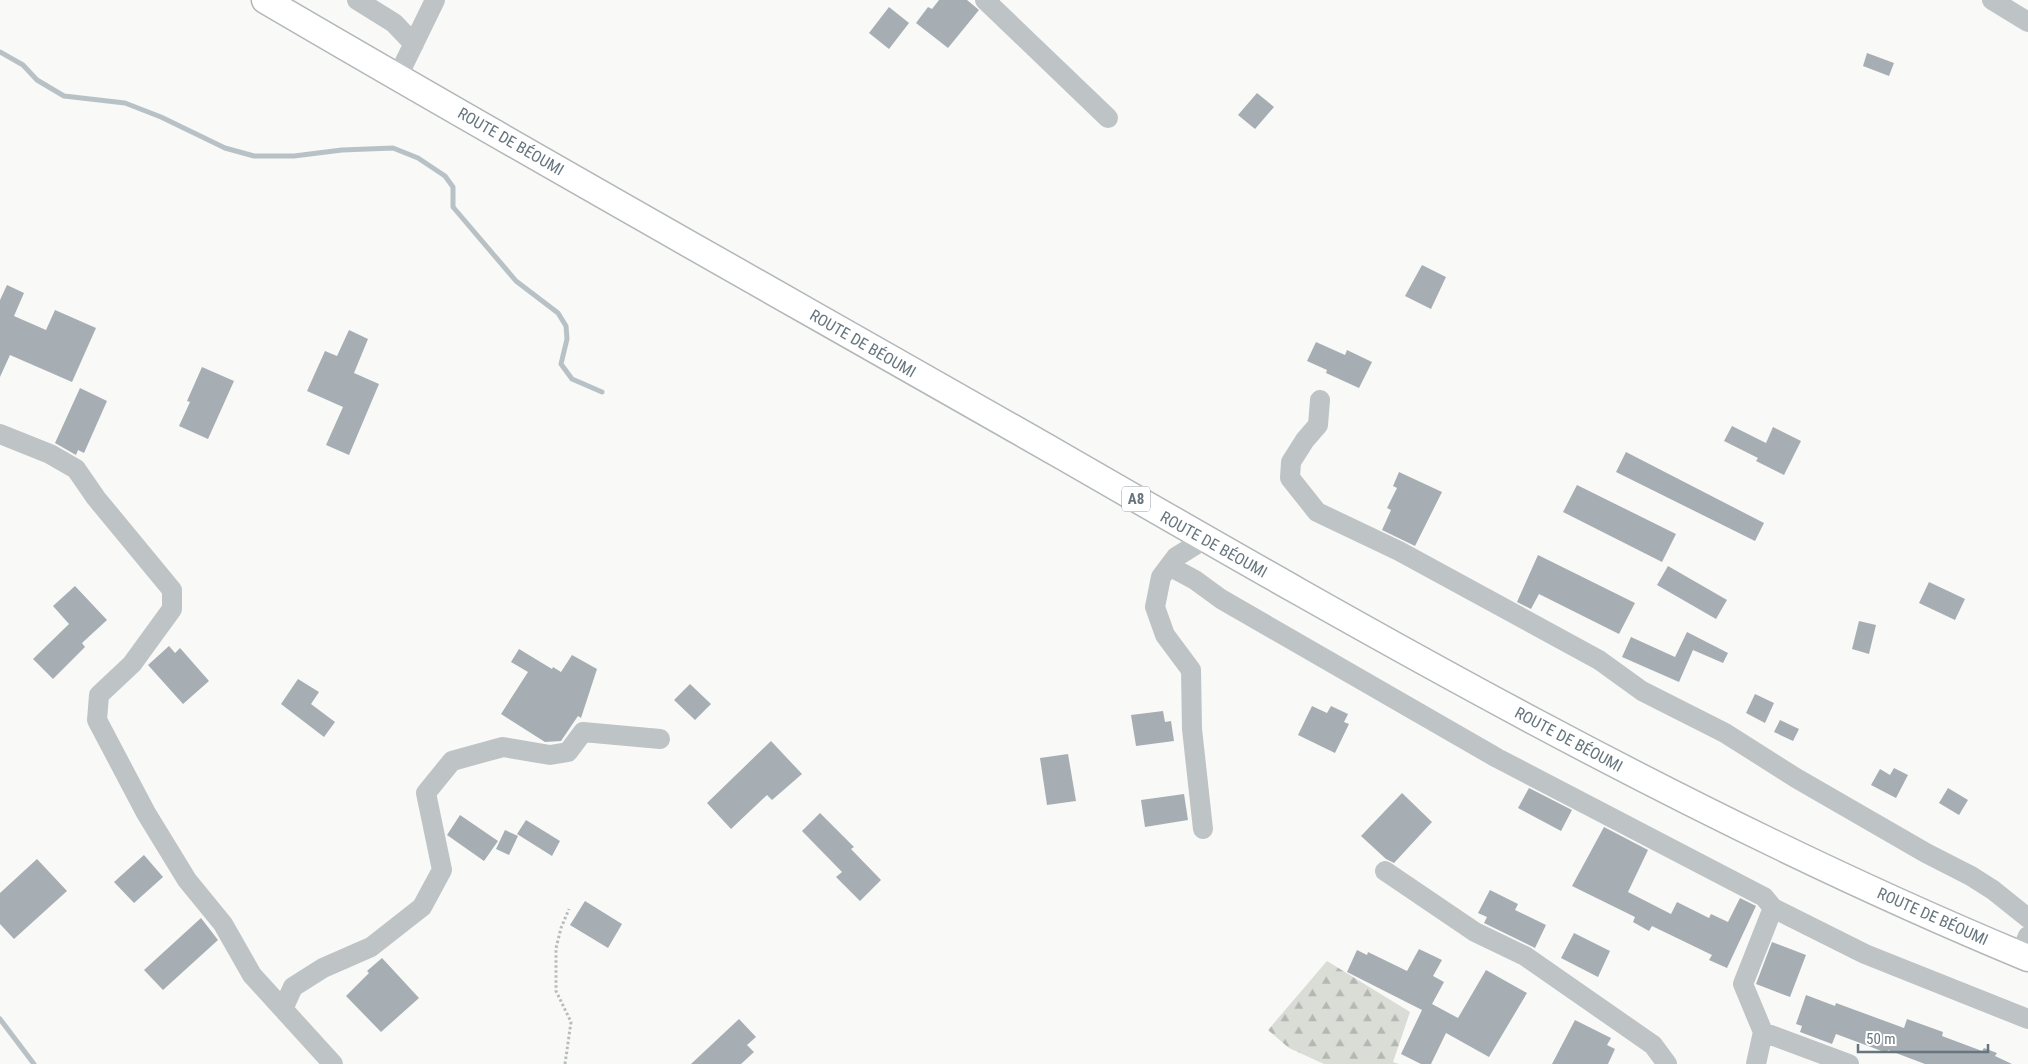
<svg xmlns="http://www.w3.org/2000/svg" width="2028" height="1064" font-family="'Roboto Condensed',sans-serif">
  <defs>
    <pattern id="forest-firs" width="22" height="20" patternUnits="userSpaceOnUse" patternTransform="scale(1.25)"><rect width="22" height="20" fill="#d9ddd6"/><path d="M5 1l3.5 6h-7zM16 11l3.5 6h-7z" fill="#b4b8b3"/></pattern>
  </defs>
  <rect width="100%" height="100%" fill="#f9f9f7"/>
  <path fill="url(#forest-firs)" d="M1327,961L1410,1012L1393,1062L1399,1064H1324L1289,1048L1268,1030Z"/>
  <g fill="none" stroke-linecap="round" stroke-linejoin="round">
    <path stroke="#b8c2c6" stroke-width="5" d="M0,52L23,65L37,80L64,96L125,103L161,117L225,148L254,156H294L342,150L393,148L418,158L445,176L453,187V207L516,281L558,313L566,326L567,339L561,364L572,379L602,392
      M0,1019L34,1064"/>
  </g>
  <path fill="#a6aeb3" d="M939,0H967L979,10L948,48L916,23L928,7L932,9Z
    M889,7L909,23L889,49L869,33Z
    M1867,53L1894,63L1889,76L1863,66Z
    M1257,93L1274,107L1255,129L1238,115Z
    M1422,265L1446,277L1431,309L1405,296Z
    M7,285L24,293L14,316L46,330L55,310L96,328L72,382L10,355L0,377V300Z
    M349,330L368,339L354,373L379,384L349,455L326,445L343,407L307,391L325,351L337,356Z
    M1316,342L1345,355L1347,350L1372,362L1359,388L1326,373L1327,370L1307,361Z
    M202,367L234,381L208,439L179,426L190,402L187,401Z
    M80,388L107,401L84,453L78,450L76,455L55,443Z
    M1732,426L1766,443L1773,427L1801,441L1784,475L1756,461L1758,458L1724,441Z
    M1626,452L1764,523L1755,541L1616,472Z
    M1399,472L1442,492L1415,546L1382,530L1391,510L1387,508L1397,488L1393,486Z
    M1577,485L1676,534L1662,562L1563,512Z
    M1538,555L1635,603L1619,634L1539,594L1531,609L1517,602Z
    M1668,566L1727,600L1716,619L1657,585Z
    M1929,582L1965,599L1955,620L1919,603Z
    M75,586L107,620L82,643L85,647L53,679L33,659L69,624L53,606Z
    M1859,621L1876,625L1869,654L1852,649Z
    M1687,632L1728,653L1723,663L1693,650L1679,682L1622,657L1631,637L1675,657Z
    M169,646L175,653L180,648L209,681L183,704L148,665Z
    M519,649L552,669L553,667L561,672L572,655L597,669L581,718L578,716L561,741L545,742L501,714L528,672L511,662Z
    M298,679L319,692L311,704L335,722L324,737L281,704Z
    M690,684L711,704L695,720L674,700Z
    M1755,694L1774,703L1765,723L1746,713Z
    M1312,706L1327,713L1331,706L1348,714L1344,722L1349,724L1335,753L1298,735Z
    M1163,711L1165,722L1171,721L1174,741L1136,746L1131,715Z
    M1780,720L1799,729L1793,741L1774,732Z
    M771,741L802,774L772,800L767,795L731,829L707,803Z
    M1068,754L1076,801L1047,805L1040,758Z
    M1894,768L1908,775L1896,798L1871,785L1880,769L1890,775Z
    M1529,788L1572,810L1561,831L1518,808Z
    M1948,788L1968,800L1959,815L1939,803Z
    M1402,793L1432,822L1394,863L1386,859L1361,836Z
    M1184,794L1188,820L1145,827L1141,800Z
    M820,813L854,847L851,849L881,880L860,901L836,877L842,872L802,831Z
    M460,815L498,841L484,861L447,835Z
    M526,820L560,841L552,856L517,834Z
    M1604,827L1648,850L1628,892L1671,914L1677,902L1709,918L1711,914L1728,922L1740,898L1756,906L1727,968L1709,960L1712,955L1652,926L1649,931L1633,922L1635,917L1572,886Z
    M505,830L518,836L509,855L496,849Z
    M144,855L163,877L134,903L114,882Z
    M37,859L67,891L14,939L0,924V893Z
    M1490,890L1518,904L1515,910L1546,925L1535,948L1484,923L1487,917L1478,913Z
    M585,901L622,924L608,948L570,925Z
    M201,918L218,940L163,990L144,970Z
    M1574,933L1610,951L1598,977L1561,958Z
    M1772,942L1806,955L1790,997L1756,984Z
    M1419,949L1442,960L1433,976L1444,982L1432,1004L1458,1018L1486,970L1527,993L1489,1057L1446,1033L1431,1064H1421L1401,1054L1422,1010L1347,972L1357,950L1367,955L1368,952L1407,971Z
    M382,958L419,998L381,1032L346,996L369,973L367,971Z
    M1806,995L1835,1006L1836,1003L1904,1028L1907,1019L1943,1032L1942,1036L1982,1051L1984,1048L1997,1053L1995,1056L2012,1064H1925L1888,1050L1887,1053L1836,1034L1832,1044L1800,1032L1802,1026L1796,1024Z
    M739,1019L756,1037L747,1045L754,1052L741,1064H691Z
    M1575,1020L1611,1038L1607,1045L1615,1049L1608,1064H1552Z"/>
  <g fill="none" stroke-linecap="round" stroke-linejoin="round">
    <defs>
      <path id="major" d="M265,0C529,155 796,304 1062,456C1376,637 1692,819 2028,958"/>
    </defs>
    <use href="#major" stroke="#b2b7ba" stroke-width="29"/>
    <path stroke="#b9bcbe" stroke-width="3" stroke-dasharray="2.5 2.5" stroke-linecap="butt" d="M565,1064L571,1022L556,991V948L561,928L569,909"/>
    <path stroke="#bec3c6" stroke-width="20" d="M357,0L394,23L414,44
      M985,0L1108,118
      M1992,0L2028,22
      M398,76L435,0
      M1320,400L1318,425L1305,440L1291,462L1290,478L1317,512L1399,551L1599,660L1642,691L1725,733L1796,778L1926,853L1971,876L1993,890L2028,918
      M0,434L50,454L76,469L96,498L172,590V609L132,664L99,695L97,720L146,813L187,880L223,924L252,975L333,1064
      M1169,566L1195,580L1221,599L1497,758L1764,897L1773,908L1865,954L2028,1019
      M1203,829L1192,729L1191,670L1165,635L1155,607L1161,577L1176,557L1205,539
      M1385,871L1475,932L1525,956L1653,1045L1667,1064
      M2020,955L2028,936
      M283,1009L293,987L323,968L371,947L422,907L442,870L426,793L452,761L503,747L550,755L568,752L583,732L660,739
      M1763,1032L1849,1064
      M1756,1064L1763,1032L1743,984L1773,908"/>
    <use href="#major" stroke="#fff" stroke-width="26"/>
  </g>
  <g text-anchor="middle" stroke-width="5" stroke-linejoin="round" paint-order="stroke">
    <rect fill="#fff" stroke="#949ea5" stroke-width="1" x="1122" y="486.5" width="28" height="25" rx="4"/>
    <g font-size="15" font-weight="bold" fill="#66757e">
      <text x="1136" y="504">A8</text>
    </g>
    <g font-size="16" fill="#66757e" stroke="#fff">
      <text transform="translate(511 141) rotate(30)" y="6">ROUTE DE BÉOUMI</text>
      <text transform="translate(863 343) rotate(30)" y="6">ROUTE DE BÉOUMI</text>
      <text transform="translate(1214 544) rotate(29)" y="6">ROUTE DE BÉOUMI</text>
      <text transform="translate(1569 739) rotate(28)" y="6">ROUTE DE BÉOUMI</text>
      <text transform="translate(1933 916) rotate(24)" y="6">ROUTE DE BÉOUMI</text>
    </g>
  </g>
  <path d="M1858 1044v8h130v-8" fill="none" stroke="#66757e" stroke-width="2.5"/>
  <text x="1866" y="1044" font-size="15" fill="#66757e" stroke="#ffffff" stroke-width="4" paint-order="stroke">50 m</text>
</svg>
